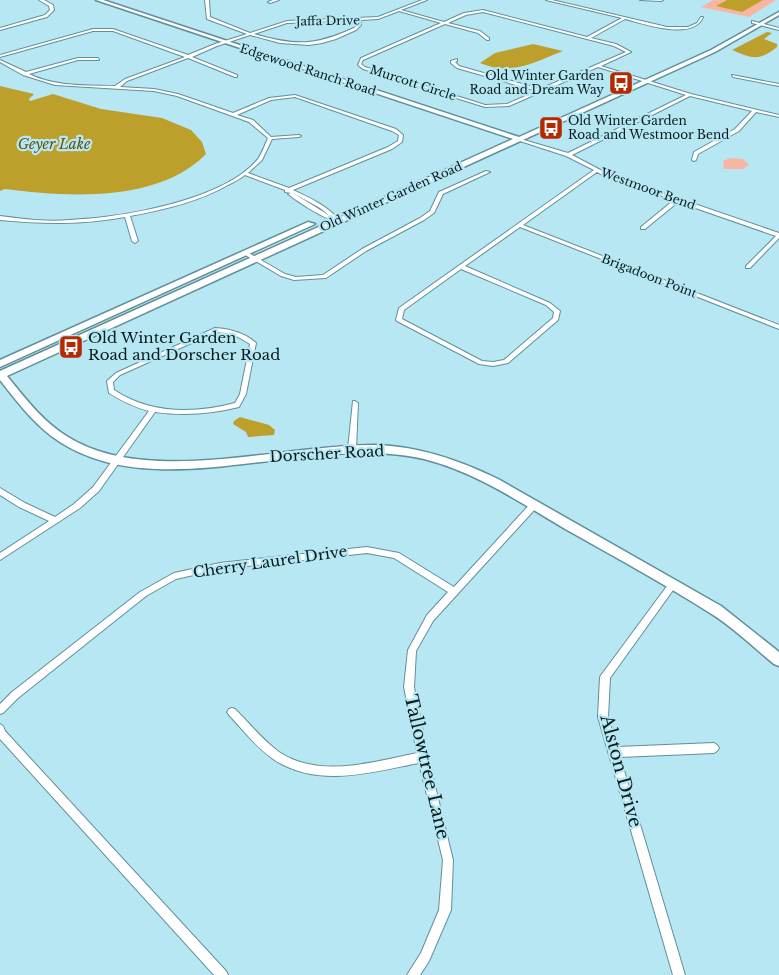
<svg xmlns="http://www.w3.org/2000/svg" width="779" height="975" font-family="'Libre Baskerville',serif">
  <rect width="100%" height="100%" fill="#b6e7f3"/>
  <path fill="#f9b5a4" d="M713,0H776L749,17L701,7Z
    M730,158L743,159L749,165L743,169H724L723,161Z"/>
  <path fill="#bda02c" d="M727,0H763L742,12L716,6Z
    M767,32L772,33L764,39L777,44V47C759,61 753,59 732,50Z
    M533,44L563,51C532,63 512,76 480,63L495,53Z
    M0,86L34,94L29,99L30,101L53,94L101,109L162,118L191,130L202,142L206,154C158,203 68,197 5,189L0,191Z
    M240,417L269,425L275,430L274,435L248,437L246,432L233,424L234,421Z"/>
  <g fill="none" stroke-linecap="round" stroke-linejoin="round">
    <defs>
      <path id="street" d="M39,0H44L53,5L54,10L47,17L0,30V28L45,15L50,10L49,6Z
        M205,0H209L210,17L250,33L287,21L378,17L422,0H427L401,10L444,22L464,13L483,10L587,37L622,18L546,0H552L667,27H688L697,23L701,17H703C694,41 644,24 625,19L591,38L616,44L631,52L601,66L691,94L779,115V117L756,112L739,131L698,154L696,160L694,161L692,160L694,152L735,129L752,111L690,96L572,155L610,175L779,233V238L750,268H746V266L776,236L678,202L645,229H641V227L674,200L606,177L597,172L523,225L779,325V329L520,227L465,266L550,303L560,311L558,320L508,363L493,366L479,364L397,321L396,320L399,308L594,170L566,156L517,140V138L568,153L686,95L598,67L509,106L485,107L363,69L358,65L361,58L441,23L399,11L378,19L361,20V25L356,30L336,39L322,43L309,45L280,43L250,35L217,46L192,57L237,75V77H235L188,58L127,81L120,87L154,89L178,94L233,113L269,98L295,95L396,129L403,135L402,142L392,149L293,190C310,198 328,206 340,221L339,222C327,221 298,202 288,194L291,193L285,192V190L245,175C240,179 234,182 228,185C198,202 163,210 130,216L138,241L135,243L132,241L125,217C81,225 43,224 0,220V216C23,219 46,222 69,220C120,218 224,201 258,159C262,153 265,145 268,138L249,122L177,96L154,91L55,85L23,75L0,62V60L26,72L78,58H98L99,60H78L29,74C55,87 87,85 115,86L125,79L185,57L113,31H93L0,57V55L93,29H113L188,55L215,44L247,34L207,19ZM483,12L614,46L626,52L540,89L459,66L455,62L457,61V59L451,61V63L457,68L537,91L507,104L485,105L365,67L361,64L363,60L445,24L478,33L487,40H489V38L480,31L448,23L466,15ZM357,20V25L354,28C314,46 296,46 254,34L287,23ZM295,97L392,131L399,135L398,141L388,147L289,188L248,173L262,160L272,139L299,137L301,136L299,135L271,137L253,120L237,115L271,100ZM293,193L320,208L330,216ZM461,269L546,305L554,312L553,318L504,360L493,362L482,361L402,319L404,310Z
        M273,0H279L270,3L268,2Z
        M640,0H663L661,1Z
        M752,21L779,28V30L752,23Z
        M732,75L779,84V86L733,77Z
        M486,171L490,172L443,194L434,213L424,220L366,251L326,278L294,280L281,276L242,253L247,252L285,274L296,277L323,275L362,249L420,218L430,211L439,192Z
        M215,328C230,329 245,333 256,343L246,394L239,407C211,414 184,416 155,412L99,491L80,508L0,560V553L49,521L19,507L0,495V488L25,503L55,517L74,504L93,487L149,411C134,407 122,401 109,393L107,381L116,373ZM216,332L233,334L250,344L240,394L235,403C193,414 151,414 114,390L113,382L120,375Z
        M353,401H355L358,403L356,449L352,452L348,449Z
        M534,502L537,503L538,505L537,507L433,621L416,651L414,687L428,757L453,860L451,910L429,961L420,975H407L421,953L439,910L443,860L419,763C371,772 318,789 273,759C256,747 243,730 229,715L227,712L229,709L232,708L235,709C249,723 263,740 279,752C320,779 373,762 417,753L404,687L408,650L427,615L448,592L394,558L367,553L220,569L176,579L146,596L18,698L3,713L0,714V704L12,692L140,592L174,573L220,563L367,547L399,553L454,587L531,503Z
        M673,581L676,582L677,584L676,586L610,678L608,717L617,747L714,743L717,745L719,748L717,751L714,753L620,757L685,975H673L598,717L600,677L602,674L670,582Z
        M0,724L3,726L5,731L226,971L228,975H214L0,739Z"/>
      <path id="secondary" d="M96,0H103L519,137L711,50L779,12V15L715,52L7,376C25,398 43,422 68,437C148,487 284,444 375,445C418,446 459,460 498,479L721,606L779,652V666L774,664C753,647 733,627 710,613C663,583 615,557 567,530C521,503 476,472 424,459C312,432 161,507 60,442C36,427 18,403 0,380V371L513,139Z
        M308,222L315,224L0,367V360Z"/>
    </defs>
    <use href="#street" stroke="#608f9a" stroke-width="2"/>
    <use href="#secondary" stroke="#608f9a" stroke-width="3"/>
    <use href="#street" fill="#fff" fill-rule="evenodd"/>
    <use href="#secondary" fill="#fff" fill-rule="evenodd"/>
  </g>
  <defs>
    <symbol id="bus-square" viewBox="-11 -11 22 22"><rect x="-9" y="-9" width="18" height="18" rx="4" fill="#b42900" stroke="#b6e7f3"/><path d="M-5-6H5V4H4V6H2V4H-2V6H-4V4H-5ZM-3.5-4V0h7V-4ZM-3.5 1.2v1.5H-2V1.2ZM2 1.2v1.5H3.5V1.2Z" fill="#fff"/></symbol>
  </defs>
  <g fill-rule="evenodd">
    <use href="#bus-square" x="607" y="69" width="28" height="28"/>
    <use href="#bus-square" x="537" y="114" width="28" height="28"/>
    <use href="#bus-square" x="57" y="333" width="28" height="28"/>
  </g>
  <g text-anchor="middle" stroke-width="4.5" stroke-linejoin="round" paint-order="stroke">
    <g font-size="12" fill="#081b1f" stroke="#b6e7f3">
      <text transform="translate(328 21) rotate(-1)" y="4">Jaffa Drive</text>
      <text transform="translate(308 70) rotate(18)" y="4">Edgewood Ranch Road</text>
      <text transform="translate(413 83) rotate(18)" y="4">Murcott Circle</text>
      <text transform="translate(648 189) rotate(20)" y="4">Westmoor Bend</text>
      <text transform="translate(391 197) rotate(-24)" y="4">Old Winter Garden Road</text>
      <text transform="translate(649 276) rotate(21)" y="4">Brigadoon Point</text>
    </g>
    <g font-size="12" fill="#081b1f" stroke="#b6e7f3" text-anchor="end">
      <text x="604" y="80">Old Winter Garden<tspan x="604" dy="14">Road and Dream Way</tspan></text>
      <text x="568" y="125" text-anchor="start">Old Winter Garden<tspan x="568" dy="14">Road and Westmoor Bend</tspan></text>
    </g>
    <g font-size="14" font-style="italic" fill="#5e4f13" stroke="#b6e7f3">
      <text x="54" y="149">Geyer Lake</text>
    </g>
    <g font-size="15" fill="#081b1f" stroke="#b6e7f3" text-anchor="start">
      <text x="88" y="343">Old Winter Garden<tspan x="88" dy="17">Road and Dorscher Road</tspan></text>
    </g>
    <g font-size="15" fill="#081b1f" stroke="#b6e7f3">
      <text transform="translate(327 454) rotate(-3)" y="5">Dorscher Road</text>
      <text transform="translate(270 562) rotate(-8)" y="5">Cherry Laurel Drive</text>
    </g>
    <g font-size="18" fill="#081b1f" stroke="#b6e7f3">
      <text transform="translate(427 767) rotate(77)" y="6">Tallowtree Lane</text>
      <text transform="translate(621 771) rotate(75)" y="6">Alston Drive</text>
    </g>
  </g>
</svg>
